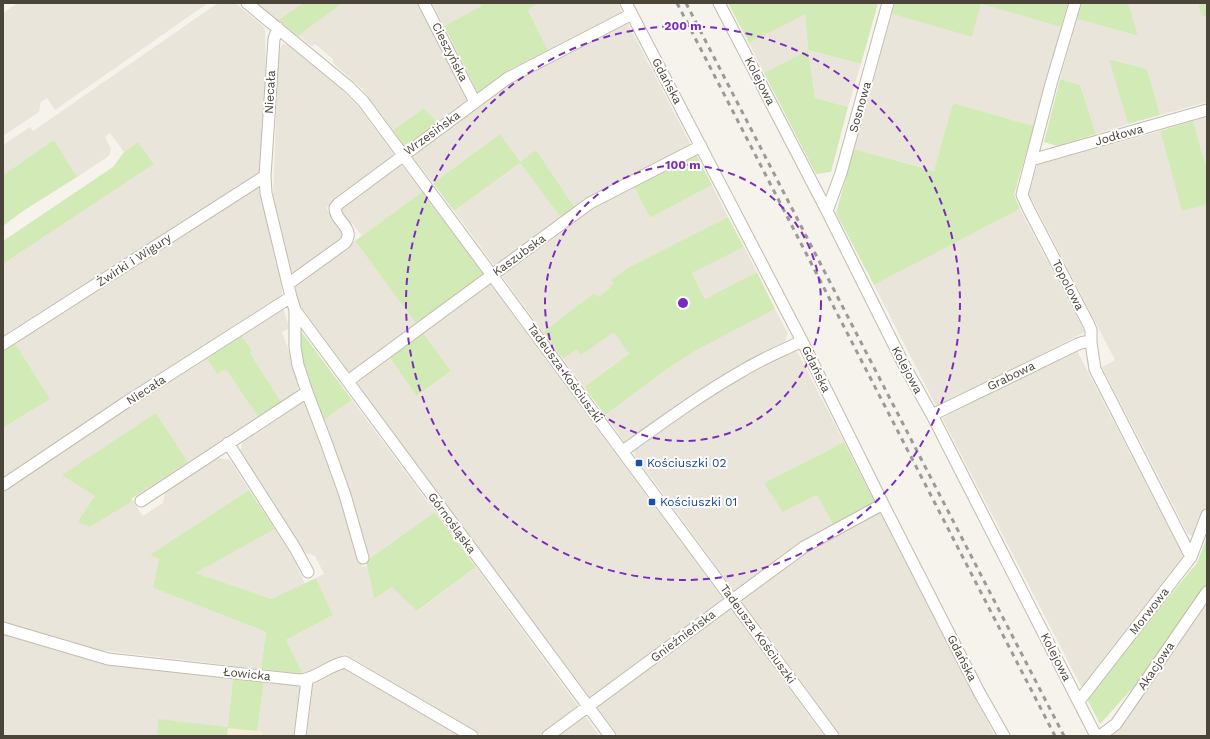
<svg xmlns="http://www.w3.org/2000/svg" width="1210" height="739" font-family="'Work Sans',sans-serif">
  <rect width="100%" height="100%" fill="#f6f3ec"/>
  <path fill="#eae5da" d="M18,3H208L55,110L47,98L41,102L39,112L3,136V13Z
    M218,3H235L261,24L265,29L266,91L259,172L3,337V264L154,164L138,142L124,152L110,133L105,137L111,149L109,156L77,177L54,140L3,175V145L30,127L33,131Z
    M257,3H303L278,20Z
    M341,3H419L469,99L438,123L424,108L393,130L362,89L333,63V59L315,44L312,46L298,36Z
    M432,3H488L444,26Z
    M525,3H618L622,12L548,50Z
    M978,3H981V4L1061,27L1034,126L953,103L935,171L854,149L892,14L972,37L981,4Z
    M1128,3H1198L1202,17L1207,16V102L1160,115L1147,69L1110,59L1128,124L1096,134L1080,85L1060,79L1077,19L1137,36Z
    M805,13L808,50L861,64L848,107L815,98L808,50L764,73L749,43Z
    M627,22L691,145L575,208L536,150L520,163L561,218L496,266L494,265L454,211L520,163L500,134L433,183L412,156L515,80Z
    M282,44L288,45L341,89L358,106L395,156L326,208L343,232L342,240L293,277L273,201L278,57Z
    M1207,117V169L1193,121Z
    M1160,131L1182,210L1207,204V504L1195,536L1188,534L1102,367L1115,360L1029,194L1037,165Z
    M400,163L422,192L362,236L352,223L348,225L337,210Z
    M712,185L728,217L631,266L612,280L614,283L610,288L598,297L594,293L543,332L502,276L594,208L634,187L650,218Z
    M258,187L277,255L283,298L3,481V428L50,399L15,343Z
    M1020,209L1085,332L937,408L874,285Z
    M355,241L417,325L350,374L298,303L295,285Z
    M744,247L757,272L705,299L692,273Z
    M490,284L723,599L590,698L356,383L390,358L418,396L451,371L423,333Z
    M649,296L667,326L584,387L563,359Z
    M283,307L289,328L282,332L300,381L296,392L281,402L250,353L252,351L240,333Z
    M775,309L788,333L785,342L721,376L680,402L625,443L605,415L670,367L695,351Z
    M796,349L844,442L764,483L817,494L834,526L735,592L634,454L635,450L695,405L727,385Z
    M1076,349L1185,559L1082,688L942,418Z
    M205,355L226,368L258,417L188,462L156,413L95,496L81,516L78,521L90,527L133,501L143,516L163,503L165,492L218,458L230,460L249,490L151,555L159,559L153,588L266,632L261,669L98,650L3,622V489Z
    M307,400L324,442L358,558L362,567L367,566L374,599L392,587L418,611L476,567L578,706L539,736H483L345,654L303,674L286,640L333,615L316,578L324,574L315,556L303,552L240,453L243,441Z
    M352,400L435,512L366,561L353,503L322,421Z
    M880,512L921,592L995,736H841L740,599L807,550Z
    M275,529L292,556L305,584L272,599L194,573Z
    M1207,600V736H1111Z
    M730,608L824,736H618L597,707Z
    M3,634L96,662L233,677L228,727L159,720L157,736H3Z
    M340,669L347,670L460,736H305L311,683Z
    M264,681L302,686L296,736H261L262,732L257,731Z
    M585,716L600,736H558Z"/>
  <path fill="#f7ead8" d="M228,727L262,732L261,736H227Z"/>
  <path fill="#d2eab5" d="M303,3H341V4L298,36L278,20Z
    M480,3H537L528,10L548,50L509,70L478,93L444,26L482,6Z
    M728,3H878L861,64L808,50L815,98L848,107L831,172L816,174L764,73L808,50L805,14L749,43Z
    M895,3H1068L1061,27L981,4L972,37L892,14Z
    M1082,3H1128L1138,36L1077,19Z
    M1198,3H1207V16L1202,17Z
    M1109,59L1147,69L1160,115L1128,124Z
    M1060,79L1080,85L1096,134L1057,146L1044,142Z
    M953,103L1034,126L1014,195L1020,209L874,285L836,213L854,149L934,171Z
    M424,108L438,123L405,147L393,130Z
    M1193,121L1207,169V204L1182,211L1160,131Z
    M500,134L520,162L536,150L575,208L561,218L520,163L454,211L433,183Z
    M54,140L77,177L23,211L3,226V175Z
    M138,142L154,164L3,264V241L113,167L124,152Z
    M696,154L712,185L650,218L634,187Z
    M422,192L484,275L417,325L355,241Z
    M728,217L744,247L692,273L705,299L757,272L775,309L695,351L670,367L605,415L584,387L629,354L614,332L581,355L577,349L563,359L543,332L594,293L598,297L610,288L609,287L614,283L611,280L631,266Z
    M300,330L352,400L322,421L301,366Z
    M240,333L252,351L250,353L281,402L258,417L226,369L217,374L205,355Z
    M423,333L451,371L417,396L390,358Z
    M15,343L50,399L3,428V351Z
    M156,413L188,462L131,499L133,501L90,527L78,522L81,516L95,496L62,475Z
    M844,442L876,505L834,526L817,495L783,512L764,483Z
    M249,490L275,529L195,573L272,599L316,578L333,615L286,640L303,674L261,669L266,632L153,588L159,559L150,555Z
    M435,512L476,567L417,611L392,587L374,599L366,561Z
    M1207,537V586L1147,672L1100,724L1087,699L1153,616L1197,563Z
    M233,677L264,681L257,731L228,728L227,736H157L158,719L228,727Z"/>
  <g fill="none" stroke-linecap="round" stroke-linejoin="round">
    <defs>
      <path id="minor" d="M247,3L349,87L363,101L833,736
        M424,3L475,102
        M626,3L802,341L883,504L979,692L1004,736
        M719,3L827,211L904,365L932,415L1096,736
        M1075,3L1051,84L1022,195L1029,210L1088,323L1091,330V343L1095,369L1191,557
        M278,28L274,39L265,176L266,193L291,297L295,310V347L298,365L307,392L326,442L345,495L363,558
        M1031,160L1207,110
        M827,211L841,173L888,3
        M288,284L345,243C356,228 335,222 335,208L338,204L508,78L632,14
        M295,310L610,736
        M3,344L265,176
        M348,381L590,203L701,146
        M932,415L1078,344L1084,342L1091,343
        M228,443L295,548L308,572
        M623,451C662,423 700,395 742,371C761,359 782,351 802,341
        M3,485L125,403L291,297
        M141,501L307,392
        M3,628L108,659L300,680C316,679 329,665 345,662L472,736
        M1079,701L1191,557L1207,515
        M300,736L307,680
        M548,736L804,547L883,504
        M1100,736L1116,724L1207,592"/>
    </defs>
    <use href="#minor" stroke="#c2bbae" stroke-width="13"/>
    <use href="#minor" stroke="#fff" stroke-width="11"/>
    <path stroke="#9a9a9a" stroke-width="3" stroke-dasharray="5 5" stroke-linecap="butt" d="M677,3L1055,736
      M686,3L1064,736"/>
  </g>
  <g fill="none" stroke="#7b2cbf" stroke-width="2" stroke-dasharray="7 5">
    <circle cx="683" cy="303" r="138"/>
    <circle cx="683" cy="303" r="277"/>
  </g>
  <g fill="#1a4fb4" stroke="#fff" stroke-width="1.5">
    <rect x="635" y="459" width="8" height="8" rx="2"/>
    <rect x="648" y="498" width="8" height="8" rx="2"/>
  </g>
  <g text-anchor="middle" stroke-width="4" stroke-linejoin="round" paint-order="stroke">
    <g font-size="12" fill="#4b4439" stroke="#fff">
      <text transform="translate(450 52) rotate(63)" y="4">Cieszyńska</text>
      <text transform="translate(667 81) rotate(62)" y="4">Gdańska</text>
      <text transform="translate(760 81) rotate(63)" y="4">Kolejowa</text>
      <text transform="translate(270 92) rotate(-87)" y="4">Niecała</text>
      <text transform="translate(860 107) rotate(-74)" y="4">Sosnowa</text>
      <text transform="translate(432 133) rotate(-36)" y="4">Wrzesińska</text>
      <text transform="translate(1119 135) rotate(-16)" y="4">Jodłowa</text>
      <text transform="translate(519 255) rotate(-36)" y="4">Kaszubska</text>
      <text transform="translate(134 260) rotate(-33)" y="4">Żwirki i Wigury</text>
      <text transform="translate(1068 285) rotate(63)" y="4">Topolowa</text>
      <text transform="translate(816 369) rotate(64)" y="4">Gdańska</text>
      <text transform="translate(907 370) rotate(62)" y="4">Kolejowa</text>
      <text transform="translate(565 373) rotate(54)" y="4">Tadeusza Kościuszki</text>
      <text transform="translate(1011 376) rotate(-26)" y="4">Grabowa</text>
      <text transform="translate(146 390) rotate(-33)" y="4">Niecała</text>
      <text transform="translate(452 523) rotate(54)" y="4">Górnośląska</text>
      <text transform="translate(1149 611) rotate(-52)" y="4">Morwowa</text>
      <text transform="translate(758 634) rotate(54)" y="4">Tadeusza Kościuszki</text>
      <text transform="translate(683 636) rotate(-37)" y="4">Gnieźnieńska</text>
      <text transform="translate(1056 657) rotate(63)" y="4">Kolejowa</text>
      <text transform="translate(962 658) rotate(63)" y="4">Gdańska</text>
      <text transform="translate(1156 666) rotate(-56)" y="4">Akacjowa</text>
      <text transform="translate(247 674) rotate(6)" y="4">Łowicka</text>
    </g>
    <g font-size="12" fill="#164399" stroke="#fff" text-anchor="start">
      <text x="647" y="467">Kościuszki 02</text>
      <text x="660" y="506">Kościuszki 01</text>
    </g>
  </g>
  <circle cx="683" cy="303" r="6" fill="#7b2cbf" stroke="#fff" stroke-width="2"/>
  <g font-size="12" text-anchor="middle" font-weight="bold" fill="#7b2cbf" stroke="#fff" stroke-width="4" stroke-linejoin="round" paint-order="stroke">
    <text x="683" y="30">200 m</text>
    <text x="683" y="169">100 m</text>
  </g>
  <rect width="1210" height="739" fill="none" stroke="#4b4439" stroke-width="8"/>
</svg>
